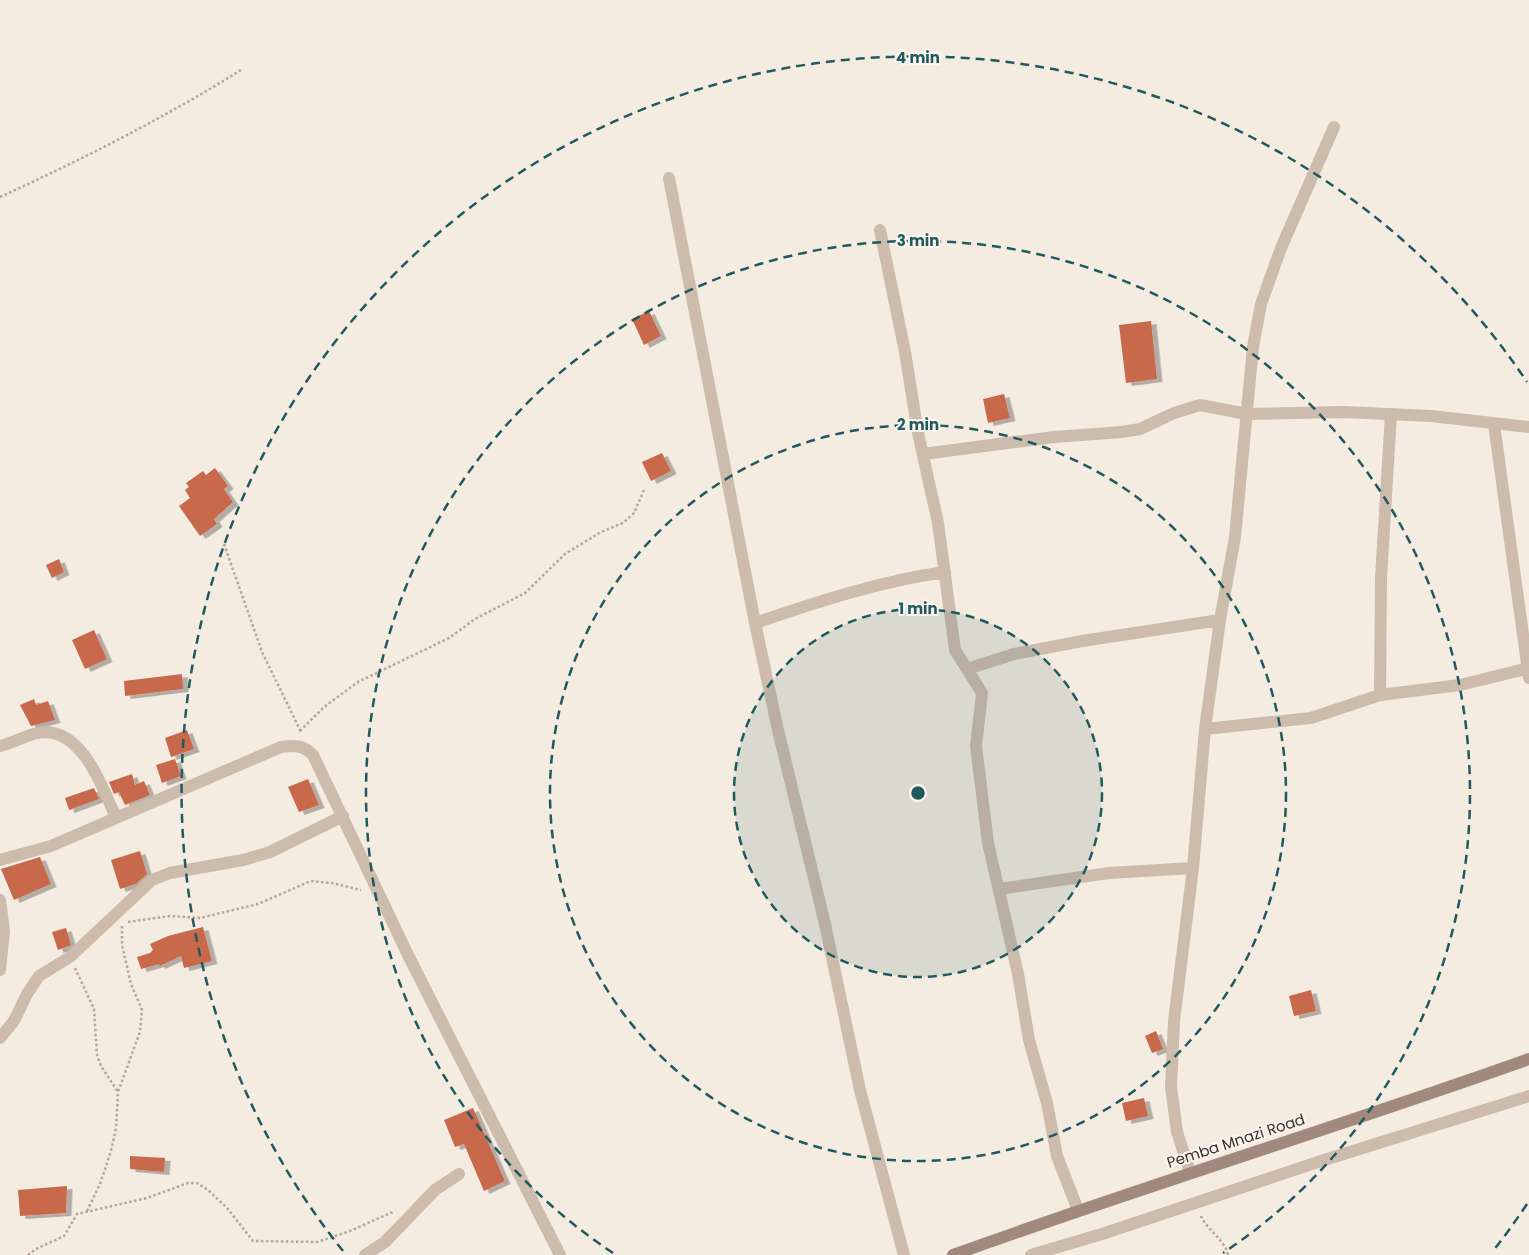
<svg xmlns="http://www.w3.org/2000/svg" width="1529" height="1255" font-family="Poppins,sans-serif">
  <defs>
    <filter id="shadow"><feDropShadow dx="5.5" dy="3" stdDeviation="0" flood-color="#0004"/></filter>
  </defs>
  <rect width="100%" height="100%" fill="#f4ebe1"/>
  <path fill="#c8694b" filter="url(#shadow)" d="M649,311L661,336L644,345L632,319Z
    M1151,321L1157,379L1126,383L1119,325Z
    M1004,394L1010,418L988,423L983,399Z
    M662,453L671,471L651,481L642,462Z
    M215,468L228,486L224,489L233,502L214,519L217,524L200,536L179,506L190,498L185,490L189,487L186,483L203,471L206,475Z
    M59,559L64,572L52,578L46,565Z
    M94,630L107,659L85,669L72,640Z
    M182,674L183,689L125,696L124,681Z
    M34,699L36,705L48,701L55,720L31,726L20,705Z
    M187,730L194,749L171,757L165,738Z
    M175,759L181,776L162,783L156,765Z
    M132,774L135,785L144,781L150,795L125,805L119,792L114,794L109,782Z
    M308,779L319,805L299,812L288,787Z
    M94,788L99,799L69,810L65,798Z
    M140,851L147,874L136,884L120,889L111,860Z
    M40,857L51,884L14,900L1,869Z
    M203,927L212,961L184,968L181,956L160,966L159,964L141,969L137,957L150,953L153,950L150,944L168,936Z
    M66,928L71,945L58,950L52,932Z
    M1311,990L1316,1011L1294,1016L1289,996Z
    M1156,1031L1163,1049L1152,1053L1145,1036Z
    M1144,1098L1148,1116L1126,1121L1122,1103Z
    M473,1108L505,1181L484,1191L464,1144L455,1147L444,1120Z
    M130,1156L165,1158L164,1172L130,1169Z
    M67,1186L66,1213L20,1216L18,1190Z"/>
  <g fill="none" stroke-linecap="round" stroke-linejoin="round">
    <path stroke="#b9a596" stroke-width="2.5" stroke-dasharray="2.5 2.5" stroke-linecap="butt" d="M0,197C83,159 164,118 241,70
      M224,544L262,652L301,732
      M300,731L324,707L358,682L449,638L475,619L525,593L565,554L601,532L623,523L634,513L644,490
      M128,922L170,916L200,918L258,904L311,881L332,883L361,890
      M75,968L94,1009L97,1055L101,1066L118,1092
      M87,1211L100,1184L111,1151L116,1128L118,1092L140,1032L142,1010L131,984L122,945V926
      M1201,1216C1207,1230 1225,1240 1228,1255
      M28,1255L36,1249L64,1236L77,1214L147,1198L188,1183H197L208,1190L227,1208L253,1241L317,1242L350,1231L395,1211"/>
    <path stroke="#cdbbac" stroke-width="12" d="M669,178L755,623L778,730L825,924L860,1090L904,1255
      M880,230L905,352L918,433L938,523L955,650L982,693L976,746L988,843L1018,974L1029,1040L1047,1103L1057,1156L1078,1210
      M1494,424L1529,678
      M923,454L1054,437L1122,432L1140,429L1174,413L1200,405L1247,414L1344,412L1431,416L1529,427
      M755,623C817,602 880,581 945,572
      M967,669L1014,654L1082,641L1220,620
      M1380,695L1381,578L1391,414
      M1205,729L1311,718L1380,695L1460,685L1529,668
      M0,746C13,743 24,736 37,733C81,724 103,788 116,818
      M0,860L51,846L281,747C295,745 303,745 313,755L408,955L560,1255
      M999,889L1109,873L1193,868
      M0,900L4,931L0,970
      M0,1038L14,1021L27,994L39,976L70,957L152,880L170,873L243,860L270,852L343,816
      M1190,1172L1177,1132L1171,1087L1174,1021L1193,868L1205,729L1220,620L1235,537L1253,347L1261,304L1281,248L1334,127
      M365,1255L385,1242L435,1190L459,1174
      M1031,1255L1102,1234L1321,1161L1529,1096"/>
    <path stroke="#a18a7d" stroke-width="12" d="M953,1255C1144,1186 1338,1127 1529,1059"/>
  </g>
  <circle cx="918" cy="793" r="184" fill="#1f5a5e" fill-opacity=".12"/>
  <g fill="none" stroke="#1f5a5e" stroke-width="2.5" stroke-dasharray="9 6">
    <circle cx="918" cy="793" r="184"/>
    <circle cx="918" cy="793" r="368"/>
    <path d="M613 1253A552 552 0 1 1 1223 1253"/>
    <path d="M1527 1204A735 735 0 0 1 1493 1251M343 1251A735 735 0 1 1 1527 382"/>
  </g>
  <g text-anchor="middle" stroke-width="4" stroke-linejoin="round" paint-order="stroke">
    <g font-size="15" fill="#3b302b" stroke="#fbf5ee">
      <text transform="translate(1236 1141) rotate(-18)" y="5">Pemba Mnazi Road</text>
    </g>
  </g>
  <circle cx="918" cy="793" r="8" fill="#1f5a5e" stroke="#fbf5ee" stroke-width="2.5"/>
  <g font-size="15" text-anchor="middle" font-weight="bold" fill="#1f5a5e" stroke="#fbf5ee" stroke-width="4" stroke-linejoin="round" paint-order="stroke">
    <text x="918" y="63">4 min</text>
    <text x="918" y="246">3 min</text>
    <text x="918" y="430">2 min</text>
    <text x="918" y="614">1 min</text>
  </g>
</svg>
